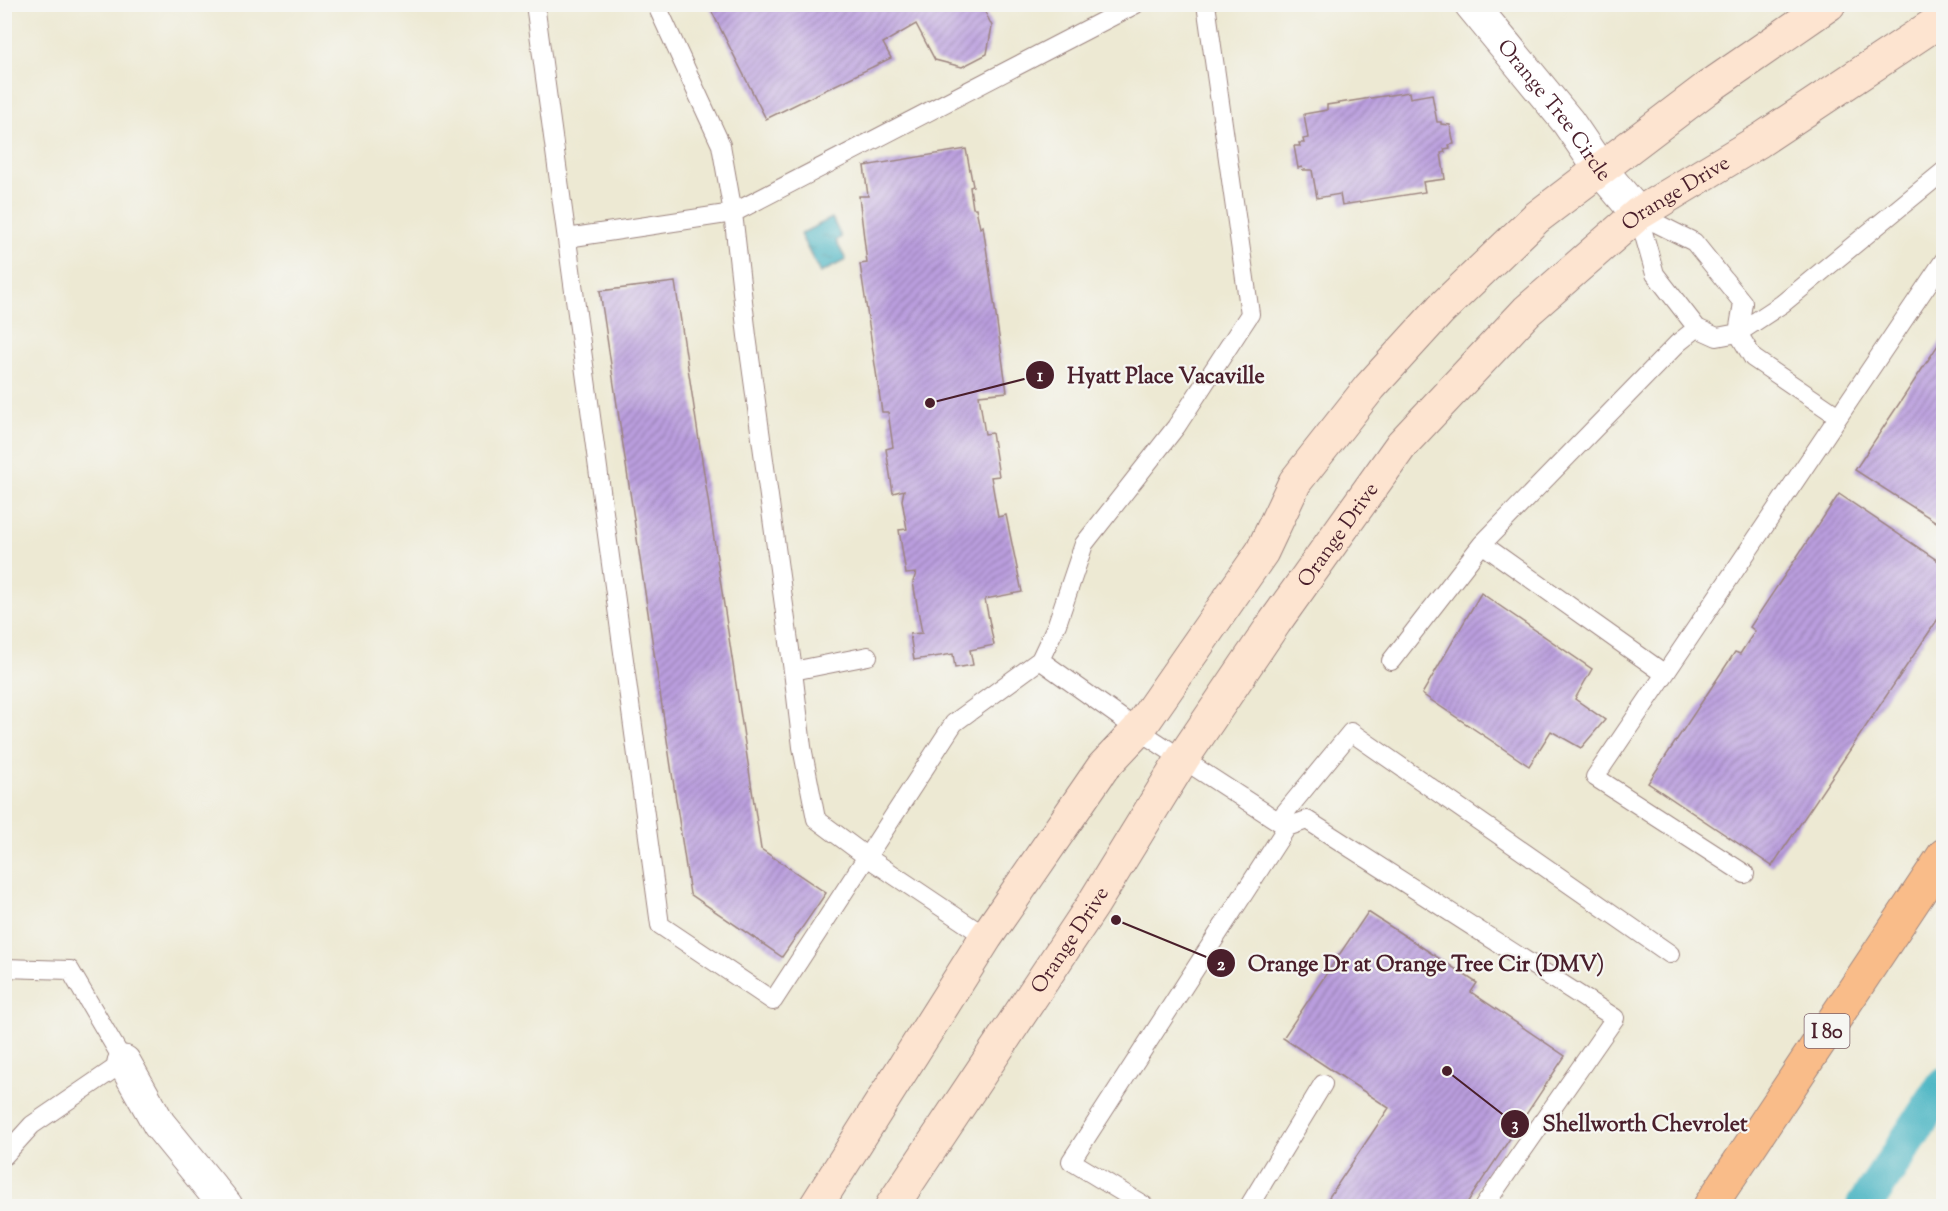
<svg xmlns="http://www.w3.org/2000/svg" width="1948" height="1211" font-family="'Sorts Mill Goudy',serif">
  <defs>
    <pattern id="water-ripples" width="26" height="14" patternUnits="userSpaceOnUse" patternTransform="scale(1.5)"><rect width="26" height="14" fill="#47b4c2"/><path d="M2 4q2-2 4 0t4 0M15 11q2-2 4 0t4 0" fill="none" stroke="#3d929e"/></pattern>
    <pattern id="building-hatch" width="6" height="6" patternUnits="userSpaceOnUse" patternTransform="scale(1.5)"><rect width="6" height="6" fill="#ba9ede"/><path d="M-1 1l2-2M0 6l6-6M5 7l2-2" fill="none" stroke="#9980b4"/></pattern>
  </defs>
  <rect width="100%" height="100%" fill="#f6f6f2"/>
  <filter id="ink" filterUnits="userSpaceOnUse"><feTurbulence type="fractalNoise" baseFrequency=".0167" numOctaves="2"/><feDisplacementMap in="SourceGraphic" scale="12" xChannelSelector="R" yChannelSelector="G"/><feConvolveMatrix kernelMatrix="1 2 1 2 8 2 1 2 1" color-interpolation-filters="sRGB"/></filter>
  <filter id="wash" filterUnits="userSpaceOnUse"><feTurbulence type="fractalNoise" baseFrequency=".008" numOctaves="4" result="noise"/><feDisplacementMap in="SourceGraphic" scale="24" xChannelSelector="R" yChannelSelector="G"/><feGaussianBlur stdDeviation="1.35" result="paint"/><feColorMatrix in="noise" values="0 0 0 0 0 0 0 0 0 0 0 0 0 0 0 0 0 1.4 0 .05"/><feComposite in="paint" operator="in"/></filter>
  <g filter="url(#wash)">
    <rect width="100%" height="100%" fill="#ede9d3"/>
    <path fill="url(#water-ripples)" stroke="#486a76" stroke-width="1.5" d="M832,218L841,237L836,241L846,260L820,273L800,234Z"/>
    <g fill="none" stroke-linecap="round" stroke-linejoin="round">
      <path stroke="#47b4c2" stroke-width="36" d="M1864,1206L1944,1085"/>
    </g>
    <g id="blocks">
      <path fill="url(#building-hatch)" d="M708,4H981L992,26L987,54L962,67L935,60L916,24L883,43L891,58L766,119Z
        M1409,92L1410,98L1432,94L1437,122H1441V124L1450,125L1454,144L1449,145L1450,148L1444,149L1445,152L1441,153L1445,179L1423,182L1425,192L1342,205L1340,194L1317,198L1312,170H1303L1302,167L1298,168L1294,146H1300L1299,143H1304L1303,139L1308,138L1304,114L1327,110V105Z
        M966,149L973,186L970,187L973,208H976L980,228L983,226L1007,392L979,395L985,434L992,433L999,476L991,477L998,517L1006,515L1022,592L985,599L994,645L970,650L973,665L955,668L953,654L914,660L910,634L922,633L913,582L916,573L906,574L899,530L907,529L902,500L904,490L893,493L886,449L893,447L888,412H882L860,264L867,263L859,196H868L864,166Z
        M675,282L761,849L826,893L782,957L690,894L600,291Z
        M1944,336V527L1855,470Z
        M1839,494L1944,565V610L1772,866L1648,783L1735,652L1740,654L1755,631L1750,627Z
        M1481,593L1592,669L1575,699L1605,720L1581,748L1551,731L1529,766L1422,694Z
        M1368,912L1477,983L1471,992L1565,1056L1465,1206H1323L1389,1108L1283,1038Z"/>
    </g>
  </g>
  <g filter="url(#ink)">
    <use href="#blocks" fill-opacity="0" stroke="#9c847f" stroke-width="1.5"/>
    <g fill="none" stroke-linecap="round" stroke-linejoin="round">
      <defs>
        <path id="lane" d="M535,4L660,925L773,1001L954,723L1040,660L1138,730L1287,827
          M656,4L721,145L733,213L747,336L793,671L868,656
          M1638,214L1655,274L1697,328L1717,337L1738,333L1782,304L1944,171
          M1638,214L1694,242L1743,303L1738,333L1753,358L1838,416
          M567,238L733,213L1136,4
          M1697,328L1678,343L1482,544L1665,674L1595,777L1745,874
          M1040,660L1057,624L1084,544L1176,427L1250,314L1206,4
          M1391,661L1482,544
          M793,671L802,747L816,819L867,857L986,937
          M1665,674L1944,260
          M1278,821L1351,732L1670,954
          M4,968L70,970L124,1062L32,1125L4,1156
          M1145,1206L1071,1161L1287,827L1307,820L1615,1018L1484,1206
          M1249,1206L1323,1084"/>
        <g id="street">
          <path id="s1" d="M1471,4L1568,122L1600,169L1638,214"/>
          <path d="M124,1062L159,1124L226,1206"/>
        </g>
        <g id="secondary">
          <path d="M816,1206L986,937L1103,767L1138,730L1262,552L1295,482L1370,387L1441,309L1536,218L1706,89L1829,4"/>
          <path id="s2" d="M892,1206L1092,906L1183,758L1275,622L1402,444L1527,311L1638,214L1759,141L1944,18"/>
        </g>
        <path id="highway" d="M1710,1206L1944,855"/>
      </defs>
      <use href="#lane" stroke="#9c847f" stroke-width="20"/>
      <use href="#street" stroke="#9c847f" stroke-width="35"/>
      <use href="#secondary" stroke="#9c847f" stroke-width="35"/>
      <use href="#highway" stroke="#9c847f" stroke-width="35"/>
      <use href="#lane" stroke="#fff" stroke-width="18"/>
      <use href="#street" stroke="#fff" stroke-width="33"/>
      <use href="#secondary" stroke="#fde4d0" stroke-width="33"/>
      <use href="#highway" stroke="#f9bc89" stroke-width="33"/>
    </g>
  </g>
  <g text-anchor="middle" stroke-width="4.5" stroke-linejoin="round" paint-order="stroke">
    <rect fill="#f6f6f2" stroke="#7e6067" stroke-width="1.5" x="1804.5" y="1014" width="45" height="34" rx="4.5"/>
    <g font-size="20" font-weight="bold" fill="#4a1f2b">
      <text x="1827" y="1038">I 80</text>
    </g>
    <g font-size="21" fill="#4a1f2b" stroke="#f6f6f2">
      <text dy="7" stroke="none"><textPath href="#s1" startOffset="135">Orange Tree Circle</textPath></text>
      <text dy="7" stroke="none"><textPath href="#s2" startOffset="1290">Orange Drive</textPath></text>
      <text dy="7" stroke="none"><textPath href="#s2" startOffset="806">Orange Drive</textPath></text>
      <text dy="7" stroke="none"><textPath href="#s2" startOffset="320">Orange Drive</textPath></text>
    </g>
  </g>
  <path fill="none" stroke="#4a1f2b" stroke-width="2" d="M930 403L1040 375M1116 920L1221 963M1447 1071L1515 1124"/>
  <g fill="#4a1f2b" stroke="#f6f6f2" stroke-width="2">
    <circle cx="930" cy="403" r="6"/>
    <circle cx="1116" cy="920" r="6"/>
    <circle cx="1447" cy="1071" r="6"/>
    <circle cx="1040" cy="375" r="15"/>
    <circle cx="1221" cy="963" r="15"/>
    <circle cx="1515" cy="1124" r="15"/>
  </g>
  <g font-size="18" text-anchor="middle" font-weight="bold" fill="#fff">
    <text x="1040" y="381">1</text>
    <text x="1221" y="970">2</text>
    <text x="1515" y="1130">3</text>
  </g>
  <g font-size="22" text-anchor="middle" font-weight="bold" fill="#4a1f2b" stroke="#f6f6f2" stroke-width="4.5" stroke-linejoin="round" paint-order="stroke">
    <text x="1166" y="383">Hyatt Place Vacaville</text>
    <text x="1426" y="971">Orange Dr at Orange Tree Cir (DMV)</text>
    <text x="1645" y="1131">Shellworth Chevrolet</text>
  </g>
  <rect width="1948" height="1211" fill="none" stroke="#f6f6f2" stroke-width="24"/>
</svg>
